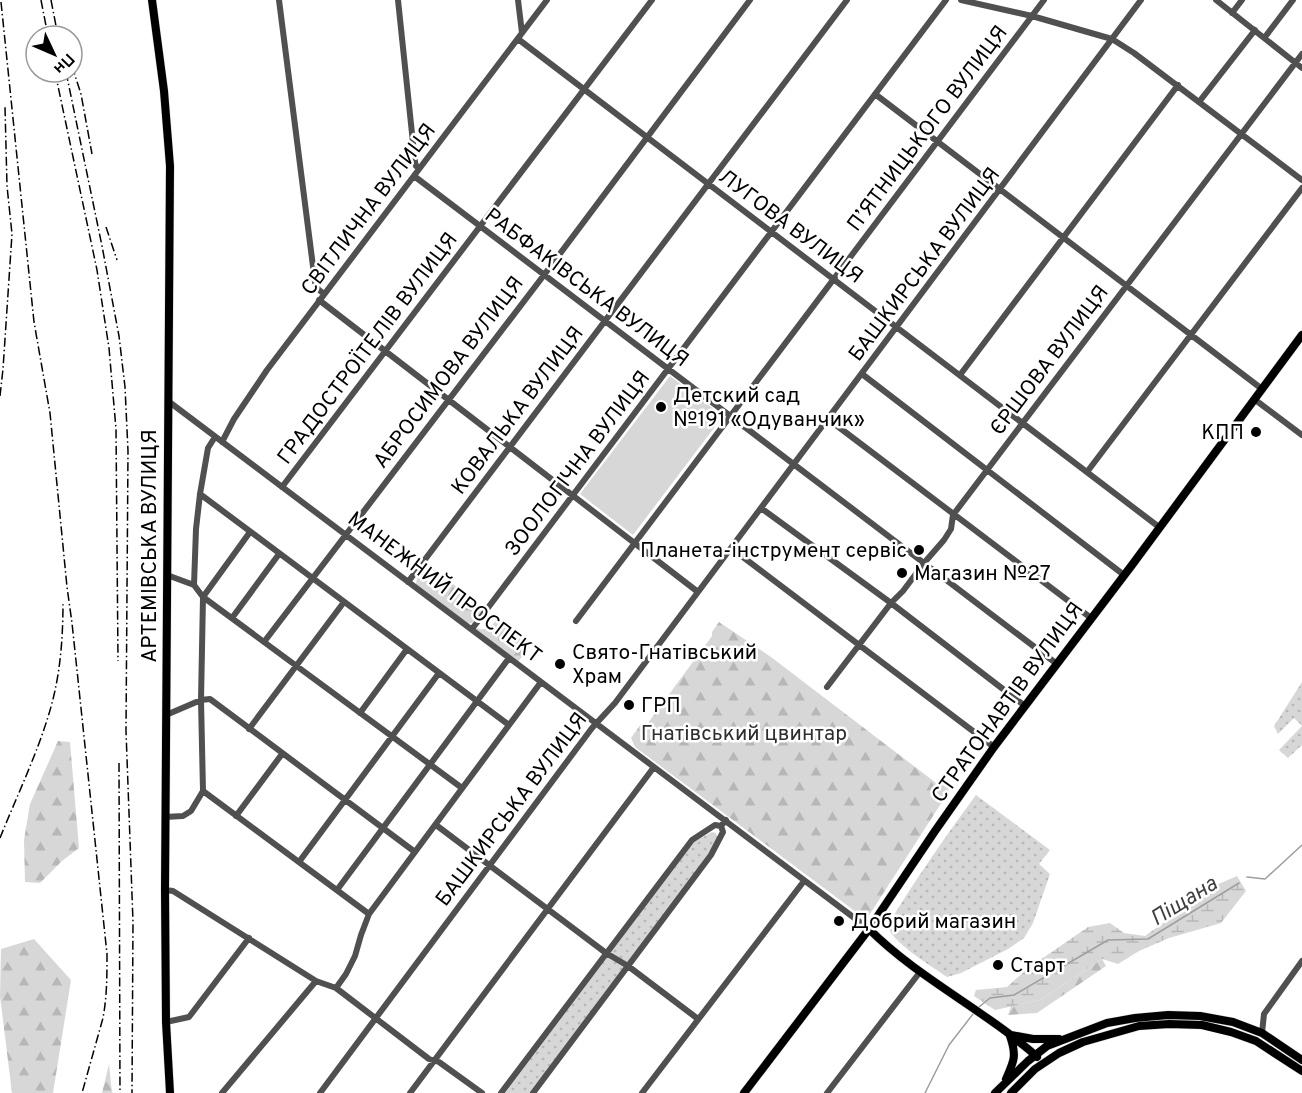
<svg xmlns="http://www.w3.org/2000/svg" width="1302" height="1093" font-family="Overpass,sans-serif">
  <defs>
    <pattern id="grass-dots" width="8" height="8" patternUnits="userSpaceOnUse" patternTransform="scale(1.5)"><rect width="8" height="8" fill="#d7d7d7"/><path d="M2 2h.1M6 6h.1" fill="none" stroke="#b7b7b7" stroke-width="1.8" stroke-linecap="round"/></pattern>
    <pattern id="forest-firs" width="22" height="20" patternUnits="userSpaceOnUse" patternTransform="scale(1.5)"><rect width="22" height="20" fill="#d7d7d7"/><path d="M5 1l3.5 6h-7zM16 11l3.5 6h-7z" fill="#b7b7b7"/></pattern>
    <pattern id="wetland-marsh" width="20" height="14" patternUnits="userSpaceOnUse" patternTransform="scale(1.5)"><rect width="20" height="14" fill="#d7d7d7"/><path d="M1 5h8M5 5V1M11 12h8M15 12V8" fill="none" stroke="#b7b7b7"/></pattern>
  </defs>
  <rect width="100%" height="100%" fill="#fff"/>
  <path fill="url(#grass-dots)" d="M1302,682V745L1288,758L1279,750L1302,726L1294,718L1278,734L1274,726Z
    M976,795L1050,850L1039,864L1050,874L1033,923L1024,938L1008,949L961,973L947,977C933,967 889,941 888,925C915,880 945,837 976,795Z
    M712,832L716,833L717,837L710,855L530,1093H505L694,842Z"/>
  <path fill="url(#forest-firs)" d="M426,563L484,608L472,623L467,624L416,584L418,574Z
    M497,619L516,631L532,643L518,662L476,630L477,628C486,632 492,626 497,619Z
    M719,622L771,657L940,786L943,783L950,788L942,802L868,917L860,915L635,747L631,738L641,724L645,727L712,636V632Z
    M58,741L70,742L79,848L62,861L40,883L25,882L24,840L30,804Z
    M34,939L71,980L53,1093H12L0,996L1,949Z
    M1102,959L1106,966L1037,1013L1008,1015L1011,1006L1040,1000Z
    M109,1064L112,1093H102Z"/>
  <path fill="url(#wetland-marsh)" d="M1237,876L1246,891L1221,923L1169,938L1139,951L1118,964L1102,959L1040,1000L995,1010L974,996L976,990L1007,987L1027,969L1088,927L1110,923L1124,933L1145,936L1214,886Z"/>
  <path fill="#d7d7d7" d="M670,376L723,416L633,535L580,494Z"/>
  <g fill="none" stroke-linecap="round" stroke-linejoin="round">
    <path stroke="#9e9e9e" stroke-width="1.5" d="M1247,877L1265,879L1302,845
      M979,1007L990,998L1014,995L1108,940L1148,939L1239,883
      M925,1093L949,1045L973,1014"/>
    <defs>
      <path id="major" d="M152,0L164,91L170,166L165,890L166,1022L170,1093
        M869,929C911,971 965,1000 1012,1036C1020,1043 1029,1049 1037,1057
        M1011,1035L1033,1039H1059
        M1006,1079C1014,1061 1017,1056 1010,1036
        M744,1093L869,929L935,831L994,747L1132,565L1302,335
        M995,1093L1028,1061L1047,1046L1107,1023L1135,1018L1168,1015L1200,1016L1233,1022L1262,1033L1302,1060
        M1011,1093L1035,1069L1059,1053L1083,1042L1139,1026L1169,1024L1202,1025L1231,1032L1256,1041L1302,1071"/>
    </defs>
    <use href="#major" stroke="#dbdbdb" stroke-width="9"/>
    <path stroke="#505050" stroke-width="6" d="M279,0L315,282L318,289L324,294
      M398,0L415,162L416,166L419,168
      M518,0L522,33
      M961,0L1032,16L1098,35L1112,39L1134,53L1302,180
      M1216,0L1302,68
      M1232,13L1242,0
      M1265,37L1293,0
      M518,39L1159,527
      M875,94L1262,389
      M1199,102L1255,30
      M414,176L1057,664
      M319,300L698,592
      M862,374L1124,575
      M960,375L1178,85
      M1254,399L1302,435
      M168,401L869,929
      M828,419L1091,618
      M215,437L208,448L200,494L196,529L194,585L203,597L462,788
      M222,442L234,419L267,370L547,0
      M1087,472L1302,188
      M282,487L652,0
      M200,494L509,725
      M761,508L891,603L1025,706
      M731,548L994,747
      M167,575L194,585
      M408,582L847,0
      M203,597L250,532
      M232,618L279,554
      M576,621L1044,0
      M472,629L946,0
      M264,642L544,275L750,0
      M827,687L891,603L903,591L924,563L944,540L951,529L953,515L1302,54
      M360,713L407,649
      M166,715L201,700L210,699L415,852
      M249,729L344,602
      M203,791L369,914
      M236,816L282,754
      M165,817L183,816L191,811L203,791L201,700L203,597
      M436,825L606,953L628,966L698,1019
      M299,862L439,673
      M165,890L173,891L316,981L336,988L429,1059L439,1062L482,1093
      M337,890L509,658
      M336,988L346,974L355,956L361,935L369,914L541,682
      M166,1022L189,1017L249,938
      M1262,1033L1264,1014L1302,961
      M222,1093L316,981
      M320,1093L592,728L615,703L1141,0
      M410,1093L654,767
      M501,1093L692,840L715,825L721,826L726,820
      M533,1093L711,855L723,832L721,826
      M642,1093L804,881
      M827,1093L920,972"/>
    <use href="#major" stroke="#000" stroke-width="8"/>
    <path stroke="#000" stroke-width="1.5" stroke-dasharray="9 3 1.5 3" stroke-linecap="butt" d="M41,0L48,36
      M51,0L58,36
      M1,2L34,322L50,413L67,587L72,623L107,954C107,976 107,996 103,1018L82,1093
      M72,66L81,94L92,154
      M55,72L97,270L109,348L116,429L118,661
      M66,72L102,246L119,336L125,387L128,451L126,731L133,922L132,1093
      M106,227L117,260
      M0,396L3,369L12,234L7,186L5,107
      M119,763L120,1093
      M0,838C18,793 43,742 54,695C61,665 63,633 63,603"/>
  </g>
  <g fill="#000" stroke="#fff" stroke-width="2">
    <circle cx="661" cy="407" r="6"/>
    <circle cx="1256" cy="432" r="6"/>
    <circle cx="919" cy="550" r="6"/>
    <circle cx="902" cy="573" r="6"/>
    <circle cx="560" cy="664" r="6"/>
    <circle cx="629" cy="705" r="6"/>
    <circle cx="839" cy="921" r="6"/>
    <circle cx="998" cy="965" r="6"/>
  </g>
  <g text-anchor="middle" stroke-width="5" stroke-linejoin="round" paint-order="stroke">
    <g font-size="21" fill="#000" stroke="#fff">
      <text transform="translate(927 128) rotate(-53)" y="7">П’ЯТНИЦЬКОГО ВУЛИЦЯ</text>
      <text transform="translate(368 209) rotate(-53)" y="7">СВІТЛИЧНА ВУЛИЦЯ</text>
      <text transform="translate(791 226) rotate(37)" y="7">ЛУГОВА ВУЛИЦЯ</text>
      <text transform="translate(924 264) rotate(-53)" y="7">БАШКИРСЬКА ВУЛИЦЯ</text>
      <text transform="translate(587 287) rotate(37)" y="7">РАБФАКІВСЬКА ВУЛИЦЯ</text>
      <text transform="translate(367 348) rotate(-53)" y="7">ГРАДОСТРОЇТЕЛIВ ВУЛИЦЯ</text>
      <text transform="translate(1049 360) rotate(-53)" y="7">ЄРШОВА ВУЛИЦЯ</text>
      <text transform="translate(448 372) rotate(-53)" y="7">АБРОСИМОВА ВУЛИЦЯ</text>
      <text transform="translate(517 410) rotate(-53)" y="7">КОВАЛЬКА ВУЛИЦЯ</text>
      <text transform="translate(577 463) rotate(-53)" y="7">ЗООЛОГІЧНА ВУЛИЦЯ</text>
      <text transform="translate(149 546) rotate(-90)" y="7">АРТЕМІВСЬКА ВУЛИЦЯ</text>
      <text transform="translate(445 587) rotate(37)" y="7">МАНЕЖНИЙ ПРОСПЕКТ</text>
      <text transform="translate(1007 702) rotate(-54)" y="7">СТРАТОНАВТІВ ВУЛИЦЯ</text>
      <text transform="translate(511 809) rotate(-53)" y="7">БАШКИРСЬКА ВУЛИЦЯ</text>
    </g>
    <g font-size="21" fill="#000" stroke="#fff" text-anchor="start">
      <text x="673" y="402">Детский сад<tspan x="673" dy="24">№191 «Одуванчик»</tspan></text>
      <text x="1244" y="439" text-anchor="end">КПП</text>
      <text x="907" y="557" text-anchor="end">Планета-інструмент сервіс</text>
      <text x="914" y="580">Магазин №27</text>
      <text x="572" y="659">Свято-Гнатівський<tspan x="572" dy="24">Храм</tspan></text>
      <text x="641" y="712">ГРП</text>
      <text x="851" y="928">Добрий магазин</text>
      <text x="1010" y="972">Старт</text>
    </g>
    <g font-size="21" fill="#2e2e2e" stroke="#fff">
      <text x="744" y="740">Гнатівський цвинтар</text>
    </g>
    <g font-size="22" font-style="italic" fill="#3f3f3f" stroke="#fff">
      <text transform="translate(1183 900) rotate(-32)" y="8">Піщана</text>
    </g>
  </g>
  <g transform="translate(54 54) rotate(134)"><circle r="28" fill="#ffffff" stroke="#999999" stroke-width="1.5"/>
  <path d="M0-4.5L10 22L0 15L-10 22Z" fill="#000000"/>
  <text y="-9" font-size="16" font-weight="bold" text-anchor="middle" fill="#000000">Пн</text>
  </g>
</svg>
